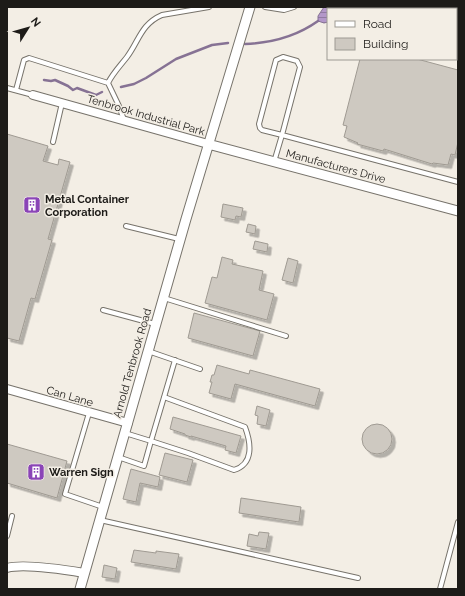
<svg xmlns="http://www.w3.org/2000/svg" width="465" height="596" font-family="Raleway,sans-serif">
  <defs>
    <pattern id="water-rules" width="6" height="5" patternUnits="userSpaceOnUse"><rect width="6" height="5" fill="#b397c9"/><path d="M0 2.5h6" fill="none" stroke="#917aa2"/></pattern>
    <filter id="shadow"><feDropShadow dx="3.5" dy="3.5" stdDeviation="0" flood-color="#0004"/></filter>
  </defs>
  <rect width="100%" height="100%" fill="#f3eee5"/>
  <path fill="url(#water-rules)" stroke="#867294" d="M324,7H353L351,9H328V22L324,23L318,21V16Z"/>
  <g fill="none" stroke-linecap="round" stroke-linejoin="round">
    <path stroke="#867294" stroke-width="2.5" d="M245,44C271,43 297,36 318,21
      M44,80L51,81L55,80L68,86L73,90L77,88L96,95L102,92
      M121,87L134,84L146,78L176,59L212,45L228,43"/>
  </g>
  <path fill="#cec9c1" stroke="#9f9a92" filter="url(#shadow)" d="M360,59H417L458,70V142L455,155L451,154L448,165L433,163L432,164L384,149L383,151L357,144L358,143L344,137L347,126L343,125Z
    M7,134L48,146L43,161L58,165L59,159L70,162L48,239L52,240L35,299L31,298L19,341L7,338Z
    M223,204L243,208L241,217L236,216L235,220L221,217Z
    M248,224L256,226L255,234L246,232Z
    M255,241L268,244L267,252L253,249Z
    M222,257L233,260L232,264L263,271L259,290L274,294L267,320L205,303L212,277L217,278Z
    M288,258L298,261L293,283L282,280Z
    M194,313L260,331L253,356L188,338Z
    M217,365L249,374L250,370L320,389L315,406L235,384L231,399L209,393L212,382H210L212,375H214Z
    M257,406L270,410L266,426L257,424L258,416L255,415Z
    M173,417L241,436L236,453L225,450L226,446L191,436V437L185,435V434L170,429Z
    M362 439a15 15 0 1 1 30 0a15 15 0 1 1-30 0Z
    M7,444L67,461L57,498L7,483Z
    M165,453L193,460L187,482L159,475Z
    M131,469L160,477L158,487L140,483L136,502L123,499Z
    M241,498L301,507L299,522L239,513Z
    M259,532L269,533L266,549L247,546L249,534L258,536Z
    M134,550L156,553V551L179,554L176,569L131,562Z
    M104,565L117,568L115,579L102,577Z"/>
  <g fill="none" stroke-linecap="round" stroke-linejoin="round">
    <defs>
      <path id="service" d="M265,7L284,10L294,7
        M456,41H458
        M283,57L297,61L300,67L282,135L262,130L260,128L259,124L276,60Z
        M7,88L33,95
        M16,90L24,60L29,58L108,83
        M124,120L119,106L108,83C113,73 120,66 127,57C139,41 141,24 162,15L209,7
        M53,142L62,103
        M274,162L282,135L458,182
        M126,226L179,239
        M164,298L286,336
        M103,310L155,324
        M148,351L200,369
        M89,413L65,494L103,507
        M125,433L151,441L175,360
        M118,457L144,466L151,441L188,453L234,470C254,464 251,443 245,427L164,397
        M100,520L358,578
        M7,536L12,516
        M440,589L458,522"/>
      <path id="minor" d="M33,95L208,144
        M7,389L128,423
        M7,568C24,563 66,570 84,573"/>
      <path id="tertiary" d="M208,144L458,211
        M80,589L186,219L250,7"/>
    </defs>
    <use href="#service" stroke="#77736b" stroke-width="6"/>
    <use href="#minor" stroke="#77736b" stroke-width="10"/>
    <use href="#tertiary" stroke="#77736b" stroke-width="11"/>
    <use href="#service" stroke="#fff" stroke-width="4"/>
    <use href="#minor" stroke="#fff" stroke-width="8"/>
    <use href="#tertiary" stroke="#fff" stroke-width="9"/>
  </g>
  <defs>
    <symbol id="building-square" viewBox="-11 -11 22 22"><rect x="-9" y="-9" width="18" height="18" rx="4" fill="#8a44b7" stroke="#f3eee5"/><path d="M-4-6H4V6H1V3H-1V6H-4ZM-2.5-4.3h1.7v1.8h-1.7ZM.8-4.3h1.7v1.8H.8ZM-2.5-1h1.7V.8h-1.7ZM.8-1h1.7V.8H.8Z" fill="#fff"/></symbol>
  </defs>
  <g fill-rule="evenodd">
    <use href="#building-square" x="22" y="195" width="20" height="20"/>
    <use href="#building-square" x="26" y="462" width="20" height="20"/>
  </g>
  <g text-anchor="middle" stroke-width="3" stroke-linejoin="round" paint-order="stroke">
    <g font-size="11" fill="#1d1b18" stroke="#f3eee5">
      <text transform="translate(146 115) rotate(16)" y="4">Tenbrook Industrial Park</text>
      <text transform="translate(336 166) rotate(15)" y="4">Manufacturers Drive</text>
      <text transform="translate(132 363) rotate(-74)" y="4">Arnold Tenbrook Road</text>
      <text transform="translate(70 396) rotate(16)" y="4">Can Lane</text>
    </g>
    <g font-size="11" font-weight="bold" fill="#1d1b18" stroke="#f3eee5" text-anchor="start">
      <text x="45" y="203">Metal Container<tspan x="45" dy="13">Corporation</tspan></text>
      <text x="49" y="476">Warren Sign</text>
    </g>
  </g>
  <rect width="465" height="596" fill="none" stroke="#1d1b18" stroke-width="16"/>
  <rect x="327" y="8" width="130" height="52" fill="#f3eee5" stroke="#9d9a93"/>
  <rect x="335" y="21" width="20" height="6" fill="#ffffff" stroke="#9d9a93"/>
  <text x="363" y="28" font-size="12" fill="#1d1b18">Road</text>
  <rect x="335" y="38" width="20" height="12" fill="#cec9c1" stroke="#9d9a93"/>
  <text x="363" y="48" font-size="12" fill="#1d1b18">Building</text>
  <g transform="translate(28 28) rotate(53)" stroke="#f3eee5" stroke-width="3" paint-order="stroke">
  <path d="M0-3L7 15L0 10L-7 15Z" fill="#1d1b18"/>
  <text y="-6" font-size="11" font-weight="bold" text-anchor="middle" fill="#1d1b18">N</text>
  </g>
</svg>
